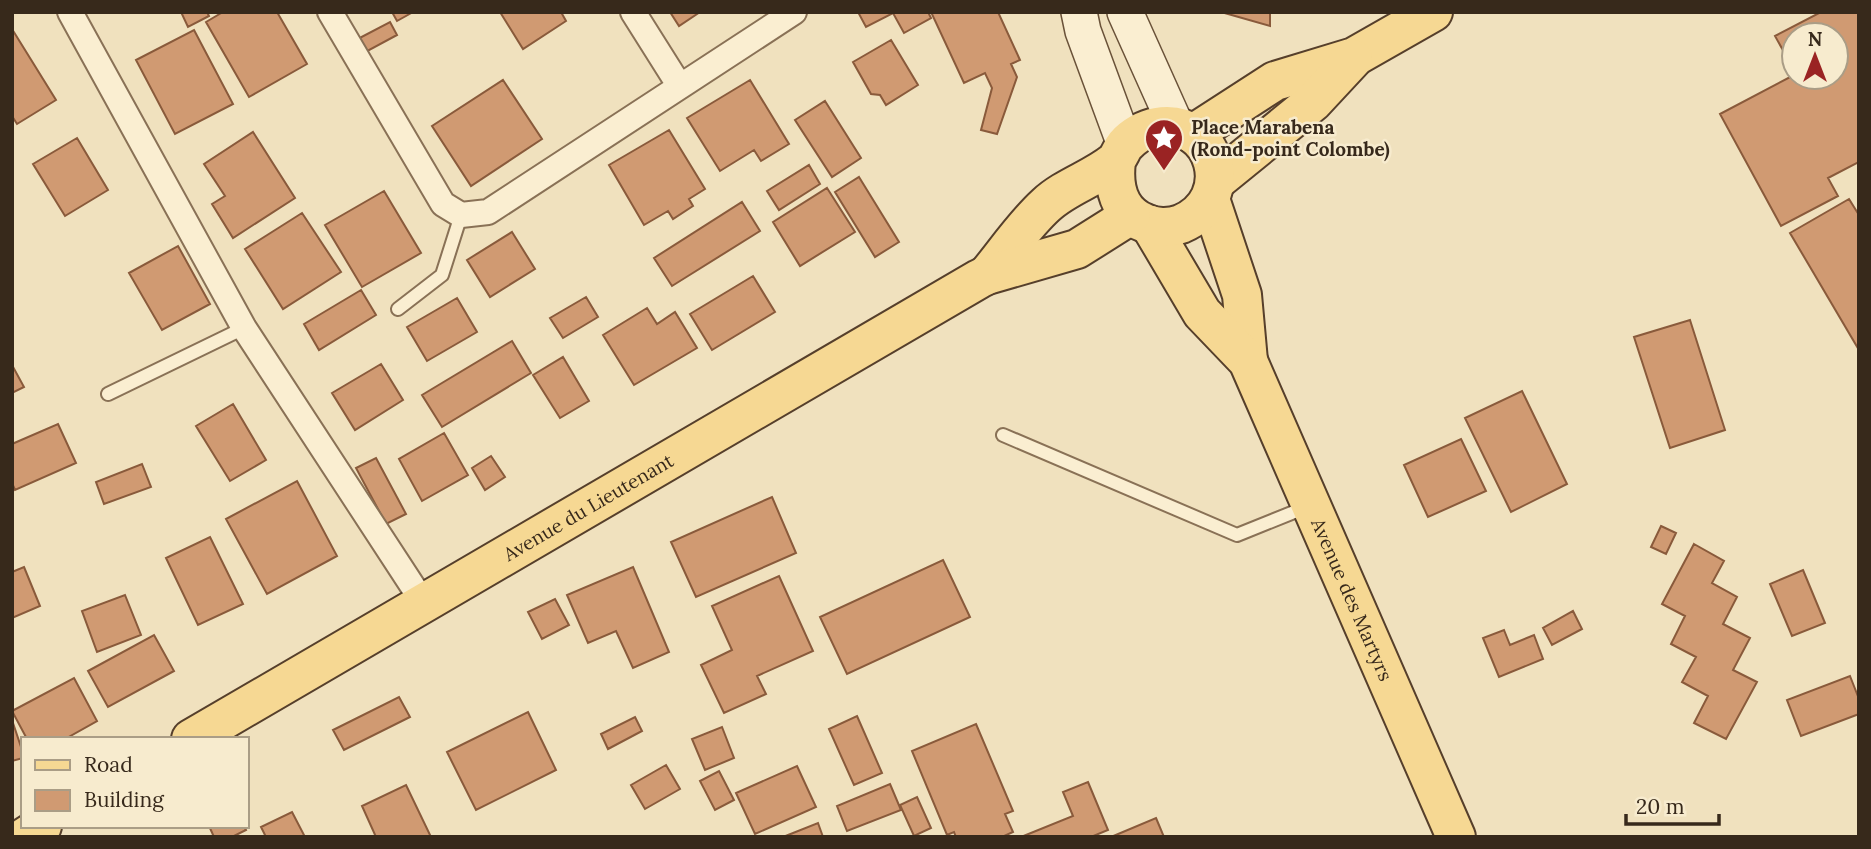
<svg xmlns="http://www.w3.org/2000/svg" width="1871" height="849" font-family="Lora,serif">
  <rect width="100%" height="100%" fill="#f0e1be"/>
  <path fill="#d09a72" stroke="#895a3b" stroke-width="2" d="M181,12H207L209,16L188,27Z
    M223,12H277L307,64L249,97L206,22Z
    M392,12H413L397,21Z
    M500,12H561L566,21L523,49Z
    M670,12H700L679,26Z
    M858,12H928L931,18L904,33L893,13L866,27Z
    M931,12H998L1020,60L1011,64L1017,77L997,134L981,130L992,88L985,73L964,83Z
    M1221,12H1270V26Z
    M1821,12H1859V162L1828,178L1838,196L1781,226L1720,114L1794,75V77H1836V35H1794V70L1775,36Z
    M390,22L397,35L360,55L352,42Z
    M12,29L56,100L17,124L12,116Z
    M194,30L233,104L175,134L136,60Z
    M891,40L918,85L886,105L880,95L871,94L853,62Z
    M503,80L542,139L471,186L432,126Z
    M750,80L789,144L761,161L754,150L720,171L687,118Z
    M825,101L861,158L832,177L795,120Z
    M669,130L705,189L689,199L693,206L673,219L668,211L644,225L609,165Z
    M253,132L295,198L233,238L212,204L225,196L204,164Z
    M77,138L108,190L65,216L33,164Z
    M809,165L820,184L779,210L767,191Z
    M859,177L899,242L875,257L835,192Z
    M827,188L855,232L800,266L773,222Z
    M384,191L421,253L362,287L325,225Z
    M1849,199L1859,215V350L1790,233Z
    M742,202L760,231L672,286L654,258Z
    M302,213L341,272L283,309L245,249Z
    M512,232L535,269L490,297L467,260Z
    M178,246L210,304L162,330L129,273Z
    M753,276L775,312L712,350L690,314Z
    M361,290L376,315L319,350L304,324Z
    M586,297L598,317L563,338L550,318Z
    M457,298L477,332L427,361L407,327Z
    M647,308L657,324L675,312L697,348L634,385L603,335Z
    M1690,320L1725,430L1670,448L1634,337Z
    M512,341L531,373L442,427L422,395Z
    M563,357L589,401L560,418L533,375Z
    M381,364L403,400L355,430L332,393Z
    M12,365L24,387L12,393Z
    M1522,391L1567,484L1511,512L1465,418Z
    M233,404L266,460L230,481L196,426Z
    M58,424L76,463L15,490L12,483V444Z
    M444,433L468,475L422,501L399,459Z
    M1461,439L1486,491L1428,517L1404,465Z
    M491,456L505,477L485,490L472,468Z
    M376,458L406,514L386,524L356,468Z
    M142,464L151,487L104,504L96,482Z
    M297,481L337,556L267,594L226,519Z
    M772,497L796,553L696,597L671,542Z
    M1661,526L1676,533L1666,554L1651,547Z
    M210,537L243,604L198,625L166,558Z
    M1694,544L1724,561L1712,583L1737,597L1723,624L1750,638L1733,670L1757,682L1726,739L1694,723L1708,696L1682,682L1696,657L1671,644L1685,616L1662,604Z
    M943,560L970,617L847,674L820,617Z
    M24,567L40,606L12,618V572Z
    M633,567L669,652L633,668L616,631L588,643L567,595Z
    M1803,570L1825,623L1792,636L1770,584Z
    M779,576L813,651L757,676L766,694L724,713L701,665L732,650L712,606Z
    M125,595L141,635L97,652L82,611Z
    M555,599L569,625L542,639L528,612Z
    M1573,611L1582,629L1552,645L1543,628Z
    M1504,630L1510,645L1534,635L1543,659L1499,677L1483,638Z
    M154,635L174,671L108,707L88,671Z
    M1850,676L1859,699V714L1801,736L1787,700Z
    M74,678L97,721L65,739H27L12,711Z
    M399,697L410,717L344,750L333,730Z
    M528,712L556,770L476,810L447,752Z
    M857,716L882,773L854,785L829,729Z
    M635,717L642,731L608,749L601,734Z
    M12,720L23,753V758L12,761Z
    M976,724L1013,811L1005,814L1013,832L1002,837H956L954,832L947,835L912,751Z
    M722,727L734,758L705,770L692,739Z
    M666,765L680,789L645,809L631,785Z
    M797,766L816,807L755,834L736,793Z
    M719,771L734,800L715,810L700,781Z
    M1088,782L1108,830L1091,837H1021L1073,816L1063,792Z
    M890,784L901,810L847,831L837,806Z
    M406,785L431,837H376L362,806Z
    M917,797L931,828L914,836L900,805Z
    M292,812L305,837H266L261,827Z
    M1156,818L1164,837H1111Z
    M818,823L823,837H783Z
    M209,826H244L246,830L232,837H214Z"/>
  <g fill="none" stroke-linecap="round" stroke-linejoin="round">
    <defs>
      <path id="service" d="M398,309L442,275L461,215
        M108,394L244,328
        M1003,435L1237,535L1309,506"/>
      <path id="minor" d="M70,12L244,328L423,602
        M330,12L443,204L461,215L488,212L794,12
        M633,12L679,85"/>
      <path id="secondary" d="M1079,12L1083,31L1125,145
        M1125,12L1177,128"/>
      <g id="primary">
        <path d="M1193,134L1275,81L1354,57L1433,12"/>
        <path d="M1216,181L1313,102L1353,59"/>
        <path d="M1210,199L1242,295L1248,361"/>
        <path id="s1" d="M1150,225L1202,313L1248,361L1456,837"/>
        <path d="M987,275C1006,252 1024,225 1046,205C1065,187 1093,179 1114,162C1119,158 1121,150 1125,145C1133,136 1145,129 1157,127C1215,117 1240,199 1181,224C1170,228 1155,228 1145,223C1118,213 1113,186 1116,161"/>
        <path id="s2" d="M191,739L979,279L987,275L1077,249L1131,215"/>
        <path d="M25,837L42,826"/>
      </g>
    </defs>
    <use href="#service" stroke="#897156" stroke-width="16"/>
    <use href="#minor" stroke="#897156" stroke-width="28"/>
    <use href="#secondary" stroke="#6a5239" stroke-width="38"/>
    <use href="#primary" stroke="#563f2b" stroke-width="42"/>
    <use href="#service" stroke="#faeed1" stroke-width="12"/>
    <use href="#minor" stroke="#faeed1" stroke-width="24"/>
    <use href="#secondary" stroke="#faeed1" stroke-width="35"/>
    <use href="#primary" stroke="#f6d893" stroke-width="38"/>
  </g>
  <defs>
    <symbol id="sight-pin" viewBox="-11 -11 22 30"><path d="M0 17L-7.5 6A9.5 9.5 0 1 1 7.5 6Z" fill="#9a2323" stroke="#f7ebce"/><path d="M0-6L1.8-2.2L6-1.7L2.9 1.2L3.7 5.4L0 3.3L-3.7 5.4L-2.9 1.2L-6-1.7L-1.8-2.2Z" fill="#fff"/></symbol>
  </defs>
  <g fill-rule="evenodd">
    <use href="#sight-pin" x="1142" y="116" width="44" height="60"/>
  </g>
  <g text-anchor="middle" stroke-width="5" stroke-linejoin="round" paint-order="stroke">
    <g font-size="19" font-weight="bold" fill="#37291b" stroke="#f7ebce" text-anchor="start">
      <text x="1191" y="134">Place Marabena<tspan x="1191" dy="22">(Rond-point Colombe)</tspan></text>
    </g>
    <g font-size="19" fill="#37291b" stroke="#f7ebce">
      <text dy="7" stroke="none"><textPath href="#s2" startOffset="460">Avenue du Lieutenant</textPath></text>
      <text dy="7" stroke="none"><textPath href="#s1" startOffset="429">Avenue des Martyrs</textPath></text>
    </g>
  </g>
  <rect width="1871" height="849" fill="none" stroke="#37291b" stroke-width="28"/>
  <rect x="21" y="737" width="228" height="91" fill="#f7ebce" stroke="#aa9d86" stroke-width="2"/>
  <rect x="35" y="760" width="35" height="10" fill="#f6d893" stroke="#aa9d86" stroke-width="2"/>
  <text x="84" y="772" font-size="21" fill="#37291b">Road</text>
  <rect x="35" y="790" width="35" height="21" fill="#d09a72" stroke="#aa9d86" stroke-width="2"/>
  <text x="84" y="807" font-size="21" fill="#37291b">Building</text>
  <g transform="translate(1815 56)"><circle r="33" fill="#f7ebce" stroke="#aa9d86" stroke-width="2"/>
  <path d="M0-5L12 26L0 18L-12 26Z" fill="#9a2323"/>
  <text y="-10" font-size="19" font-weight="bold" text-anchor="middle" fill="#37291b">N</text>
  </g>
  <path d="M1626 814v10h93v-10" fill="none" stroke="#37291b" stroke-width="3.5"/>
  <text x="1636" y="814" font-size="21" fill="#37291b" stroke="#f7ebce" stroke-width="5" paint-order="stroke">20 m</text>
</svg>
